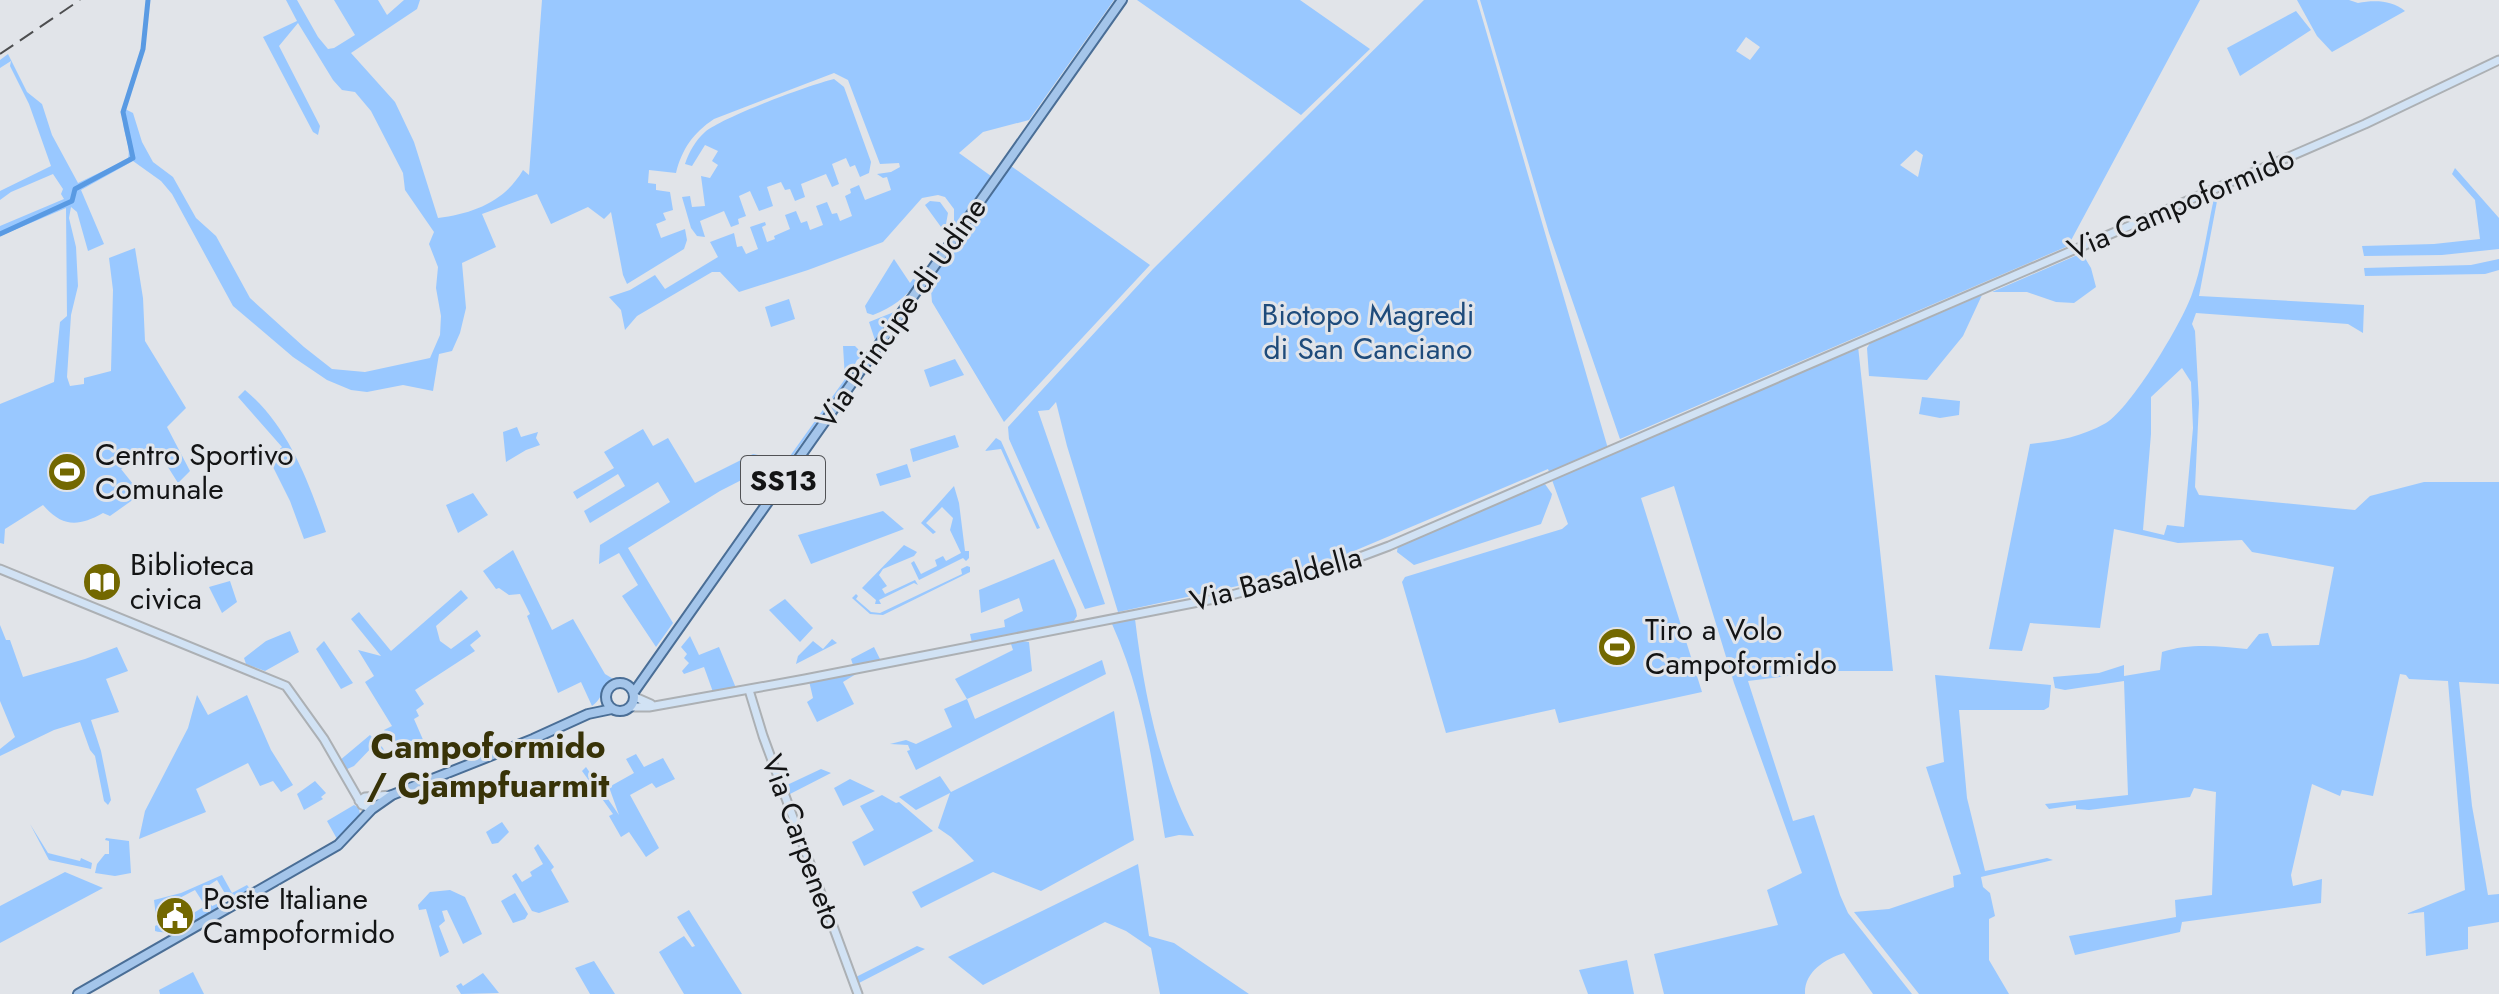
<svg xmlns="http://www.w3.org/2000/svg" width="2499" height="994" font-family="Jost,sans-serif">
  <rect width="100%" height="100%" fill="#e1e4e9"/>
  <path fill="#99c8ff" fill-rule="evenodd" d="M286,0H297L318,37L328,49L334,48L355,35L334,0H378L387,15L404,0H420L417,9L351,53L395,102L414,142L438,218C474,213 504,202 523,170L529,175L542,0H1114L1029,120L983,132L959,153L991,176L948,237L946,232L954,223V209L945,197L938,195L922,198L883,242L808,270L739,292L720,272H712L637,316L625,330L621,310L609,297L630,290L655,275L665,289L718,257L710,242L734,233L737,247L742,246L746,254L758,249L750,227L765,222L766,225L762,227L767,242L775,239L774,236L790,229L785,215L796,211L801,223L807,221L810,230L823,225L816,206L827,202L832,214L837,213L840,221L852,216L845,196L851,193L850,189L859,185L865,200L891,190L887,177L883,178L877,174L891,172L900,167L899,163L880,164L848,80L834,73L714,119C693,133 682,149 676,173L649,170L648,183L656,184V190L670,192L673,210L663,213L666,220L656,224L661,238L685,229L687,240L684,249L627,284L623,275L611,212L604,219L588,207L551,224L537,194L482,214L496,247L462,263L466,308L460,333L452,351L439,354L433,391L403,385L367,392L351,390L327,380L293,357L233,306L172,194L161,181L133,161L81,190L104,244L88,251L77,212L71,207L69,218L76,247L78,286L71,315L67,377L70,386L84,384V378L111,371L113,290L109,258L135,248L143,298L145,341L186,408L167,427L190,471L178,483L156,448L121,469L141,494L110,516L103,513C78,527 62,527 43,505L5,529L4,544L0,543V404L54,382L60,322L67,316L66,208L0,236V226L64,199L61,194L63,189L53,174L11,192L0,200V191L51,166L29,104L10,66L11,61L0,68V60L8,54L27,92L42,104L52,135L78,183L128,159C132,142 118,128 125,109L133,113L142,142L153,162L173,177L196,218L216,236L250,298L304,347L332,369L365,372L430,358L440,335L441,316L436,288L438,267L429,244L434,232L405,190L403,173L371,111L355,92L342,90L333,80L298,23L279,46L320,126L318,135L313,132L263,37L297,21Z
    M1137,0H1300L1370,49L1301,115Z
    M1424,0H1477L1609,452L1858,346L1893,671H1826L1748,681L1793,821L1814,815L1840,895L1848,913L1912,994H1873L1844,953C1825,959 1804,972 1805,994H1664L1654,954L1778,925L1767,890L1802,873L1734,683L1674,486L1641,498L1702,692L1559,723L1555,709L1446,733L1402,582L1405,577L1562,529L1568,524L1548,469L1347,554L1279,577L1118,612L1067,446L1056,402L1049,410L1038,411L1105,604L1085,609L1009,439L1008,427L1153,269Z
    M1480,0H2200L2068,246L1620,439L1549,233ZM1746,37L1760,47L1750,60L1736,51ZM1916,150L1923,155L1918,177L1900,165Z
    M2297,0H2349L2358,3C2374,0 2392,0 2405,11L2332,52L2317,36Z
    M2296,11L2311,30L2240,76L2227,48Z
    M834,79L844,87L871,162L869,173L860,177L855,165L850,167L846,158L832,164L839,184L832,187L826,174L801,184L805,197L795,201L790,189L785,190L781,182L767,187L773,206L759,211L750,191L739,196L746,216L738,219L739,224L731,227L724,211L700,221L705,237L697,236L691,228L682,197L690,196L692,207L705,206L701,176L710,178L718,165L712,161L718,151L705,145L692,166L685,164C689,152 695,141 705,132C723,117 809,85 834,79Z
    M1011,166L1150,265L1004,422L932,302L930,279Z
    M2455,168L2499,218V249L2442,255L2364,256L2362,246L2434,244L2480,239L2475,200L2452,174Z
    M2218,196L2199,296L2364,305L2363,333L2348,324L2196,313L2192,324L2195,331L2199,403L2195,487L2199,495L2355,510L2370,496L2424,482H2499V684L2459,682L2472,806L2488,895L2499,894V922L2468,927V949L2426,956L2424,912L2406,914L2465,890L2448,681L2409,679L2406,675L2400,674L2373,796L2342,790L2340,796L2312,784L2291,875L2293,886L2322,879L2321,903L2182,922L2180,932L2075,955L2069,936L2176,917L2175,900L2212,895L2216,792L2194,788L2190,797L2089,810L2076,809V805L2049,809L2045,804L2128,795L2124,681L2065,690L2055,688L2053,677L2099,673L2124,665V676L2160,670L2162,652C2189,643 2219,646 2247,649L2259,634L2268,633L2272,646L2319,645L2334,567L2252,552L2242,540L2178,543L2114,529L2100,628L2030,623L2022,651L1989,649L2030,444C2058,441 2081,437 2106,423C2131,408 2182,323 2192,294C2203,264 2207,229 2214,198ZM2182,368L2191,382L2193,428L2184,527L2167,525L2164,535L2143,530L2151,434V397Z
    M930,201L940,202L948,213L946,224L941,227L925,205Z
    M2082,253L2091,268L2096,287L2074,303L2056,302L2027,292H1992Z
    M894,259L910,283L913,279L918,281C905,298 893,307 873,315L867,313L865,306Z
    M2499,259V270L2485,274L2365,276L2364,268L2471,265Z
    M1982,295L1963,336L1927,380L1869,376L1867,348L1870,343Z
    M789,299L795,319L771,327L765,307Z
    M894,312L875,340L869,322Z
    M843,346H855L864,355L857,360L847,380L774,482L771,473L775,477L845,379Z
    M955,359L964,375L930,387L924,370Z
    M245,390C288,426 308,480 326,532L304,539L290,501L269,459L282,447L238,397Z
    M1922,397L1960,401L1959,415L1940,418L1919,414Z
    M517,427L521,437L538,432L536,438L540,445L526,450L506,462L503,432Z
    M643,429L653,446L668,438L695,483L753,454L763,456L765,468L720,491L628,548L673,623L656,647L622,596L638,585L619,553L599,564L600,545L670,502L658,482L590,523L584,511L625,486L618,474L577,499L573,492L614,468L604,452Z
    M955,435L959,447L913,462L910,449Z
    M996,438L1001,441L1040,528L1037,529L1001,449L985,451Z
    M907,464L911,477L880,486L876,474Z
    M1545,484L1552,494L1551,498L1541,524L1414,565L1397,552L1398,545L1537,485Z
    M954,486L959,503L965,551H969V558L966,561L963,558L919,580L911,563L914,561L921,574L937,566L935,560L943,556L946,561L961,553L950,530L953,518L942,507L926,523L936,532L933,534L921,523Z
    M473,493L488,515L458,533L446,505Z
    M883,511L904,529L811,564L798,535Z
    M904,545L917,552L914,556L883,569L879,575L887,586L882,589L885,594L915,580L918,585L914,583L879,600L881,604H875L876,600L862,588Z
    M513,550L552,630L573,619L605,674L615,680C602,685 603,699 592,706L581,682L558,693L527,616L530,614L520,594L509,595L499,588L496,589L483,571Z
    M1054,559L1076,610L1077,616L1073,622L972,643L970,634L1005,627L1004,620L1023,611L1019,598L981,613L979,590Z
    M967,566L970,567V572L883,615L870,614L852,598L856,594L858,596L856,599L871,612L880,613L962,574L961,569Z
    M230,581L237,602L222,613L209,587Z
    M461,590L468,598L436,626L440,641L451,649L477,630L481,636L470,645L475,651L415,690L424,704L416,710L419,716L414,719L424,742L413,746L412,741L405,743L404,739L390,743L384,730L392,726L365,682L374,676L358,650L381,656L351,619L359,612L391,651Z
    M785,599L813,628L800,642L769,610Z
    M1135,619C1144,693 1159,769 1194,836L1179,835L1165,838C1152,761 1144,696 1112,624Z
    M0,625L6,640H10L23,677L85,659L117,647L128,671L106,679L119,712L91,720L101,751L111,800L108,805L104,801L95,756L90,750L80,722L54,730L0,756V749L15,737L0,701Z
    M290,631L299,652L265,671L246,664L244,658L266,641Z
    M690,636L699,655L719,647L736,688L713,692L704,667L684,674L682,671L689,663L684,658L687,654L681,647Z
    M832,639L837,643L796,664L798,656L813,641L823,649Z
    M324,641L353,683L341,689L316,649Z
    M1022,641L1029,642L1032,671L967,699L975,719L1102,660L1106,674L916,770L907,751L910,750L908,745L890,744L906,740L916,744L952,727L944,709L967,699L955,679L1013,650L1011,644Z
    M874,647L881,661L853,665L851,659Z
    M861,671L843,682L854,704L817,722L807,702L813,698L809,681Z
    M1935,675L2051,685L2049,707L2044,710H1959L1967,798L1985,871L2047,858L2053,860L1981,877L1983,887L1990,893L1995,916L1989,919V960L2009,994H1919L1854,912L1889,909L1954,887L1953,876L1961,874L1926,767L1944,762Z
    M197,695L208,715L247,695L271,750L293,785L281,792L273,781L260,786L248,763L196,789L206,812L139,839L145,811L188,728Z
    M1114,711L1134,840L1041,891L993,872L921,908L912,892L974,861L951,837L938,828L950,793L916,810L899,797L940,776L951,792Z
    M370,735L383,748L386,756L381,754L382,750L375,744L354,766L345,770L339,761Z
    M636,754L644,767L663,758L675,779L656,788L652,783L630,795L659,848L646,857L629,832L621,837L609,816L613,814L582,771L586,767L619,815L609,787L634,773L626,759Z
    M821,769L831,773L790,794L787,785Z
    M850,779L875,791L843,806L834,788Z
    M315,781L326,793L321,797L323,799L304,810L297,794Z
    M882,795L896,803L899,802L933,831L864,866L852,842L874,830L860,806Z
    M354,805L359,808L360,815L337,839L327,821Z
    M502,822L509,832L498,843L492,844L486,832Z
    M30,824L48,853L80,861L81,858L92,863L91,869L49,860Z
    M106,838L129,841L131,873L115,876L95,873L97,864L105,854H109V841L105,840Z
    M538,844L554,867L551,870L569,902L539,913L532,911L512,876L516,873L522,882L532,876L530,872L543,864L534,848Z
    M1138,864L1149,936L1174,943L1249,994H1160L1151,948L1126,931L1105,922L983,985L948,957Z
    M65,872L103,888L0,943V906Z
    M222,875L232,893L247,885L251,890L230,902L217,880L203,889L209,901L204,904L195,890L170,903L171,906L164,911L172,919L178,916L177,923L210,903L212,906L219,903L221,907C201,918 179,938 155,931V926L157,925L154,900L181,893Z
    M450,890L465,897L482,934L463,944L447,910L442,911L445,921L439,926L449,952L440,957L426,909L419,910L418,905L430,892Z
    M515,893L528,914L525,919L513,923L501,901Z
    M689,910L742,994H684L659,952L684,936L692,947L695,946L677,917Z
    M917,946L925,949L859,983L856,977Z
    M1627,960L1634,994H1588L1579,970Z
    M594,961L615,994H590L575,968Z
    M193,972L204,994H160L159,990Z
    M483,973L499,993L461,994L456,986L461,983L463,986Z"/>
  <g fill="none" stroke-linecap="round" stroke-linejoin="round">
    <path stroke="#599ae3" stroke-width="5" d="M0,234L72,201L75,189L133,158L123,112L143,49L148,0"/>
    <defs>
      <path id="secondary" d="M0,569L286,686L324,739L362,805L372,809
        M749,690L763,736L858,994
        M635,697L651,704
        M631,707H649L805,679L1224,597L1325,570L1389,546L2365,124L2499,60
        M359,801L365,797L392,795"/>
      <path id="primary" d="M606 697a14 14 0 1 1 28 0a14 14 0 1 1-28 0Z
        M634,692L1122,0
        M78,994L338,845L372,809L392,795L533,739L588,714L612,709"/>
    </defs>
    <use href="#secondary" stroke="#acb0b4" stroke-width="11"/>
    <use href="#primary" stroke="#4a6e96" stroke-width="12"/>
    <use href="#secondary" stroke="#d1e2f4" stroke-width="7"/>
    <use href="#primary" stroke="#a4c5ea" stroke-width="8"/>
    <path stroke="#4d4e50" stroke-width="2" stroke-dasharray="16 8" stroke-linecap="butt" d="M0,54L80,0"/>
  </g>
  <defs>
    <symbol id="stadium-disc" viewBox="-11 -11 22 22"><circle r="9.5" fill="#736800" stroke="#e1e4e9"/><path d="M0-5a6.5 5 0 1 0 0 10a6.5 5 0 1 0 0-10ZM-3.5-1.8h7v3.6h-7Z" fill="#fff"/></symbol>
    <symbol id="library-disc" viewBox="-11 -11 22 22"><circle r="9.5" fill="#736800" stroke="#e1e4e9"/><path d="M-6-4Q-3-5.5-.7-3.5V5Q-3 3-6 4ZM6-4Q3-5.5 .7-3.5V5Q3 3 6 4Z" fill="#fff"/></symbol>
    <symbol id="civic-disc" viewBox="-11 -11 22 22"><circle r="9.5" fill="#736800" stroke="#e1e4e9"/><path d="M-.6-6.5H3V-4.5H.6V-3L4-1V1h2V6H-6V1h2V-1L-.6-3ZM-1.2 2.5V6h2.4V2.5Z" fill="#fff"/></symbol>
  </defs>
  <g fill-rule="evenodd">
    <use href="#stadium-disc" x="45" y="450" width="44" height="44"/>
    <use href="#library-disc" x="80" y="560" width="44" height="44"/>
    <use href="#stadium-disc" x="1595" y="625" width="44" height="44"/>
    <use href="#civic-disc" x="153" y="894" width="44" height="44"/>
  </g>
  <g text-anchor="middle" stroke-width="6" stroke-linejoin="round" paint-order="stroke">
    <rect fill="#e1e4e9" stroke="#515255" stroke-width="2" x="741" y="456" width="84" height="48" rx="6"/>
    <g font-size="28" font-weight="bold" fill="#131415">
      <text x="783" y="490">SS13</text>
    </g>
    <g font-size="30" fill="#131415" stroke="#e1e4e9">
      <text transform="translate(2181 204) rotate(-23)" y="10">Via Campoformido</text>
      <text transform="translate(901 313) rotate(-55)" y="10">Via Principe di Udine</text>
      <text transform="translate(1276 579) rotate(-15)" y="10">Via Basaldella</text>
      <text transform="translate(802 842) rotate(70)" y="10">Via Carpeneto</text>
    </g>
    <g font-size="30" fill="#1e4b7b" stroke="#e1e4e9">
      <text x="1368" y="325">Biotopo Magredi<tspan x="1368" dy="34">di San Canciano</tspan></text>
    </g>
    <g font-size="30" fill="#131415" stroke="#e1e4e9" text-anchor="start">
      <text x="95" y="465">Centro Sportivo<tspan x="95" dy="34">Comunale</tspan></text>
      <text x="130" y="575">Biblioteca<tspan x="130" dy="34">civica</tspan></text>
      <text x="1645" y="640">Tiro a Volo<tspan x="1645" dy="34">Campoformido</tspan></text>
      <text x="203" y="909">Poste Italiane<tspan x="203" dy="34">Campoformido</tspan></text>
    </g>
    <g font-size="34" font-weight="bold" fill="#383308" stroke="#e1e4e9">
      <text x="488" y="758">Campoformido<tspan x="488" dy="39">/ Cjampfuarmit</tspan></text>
    </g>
  </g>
</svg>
